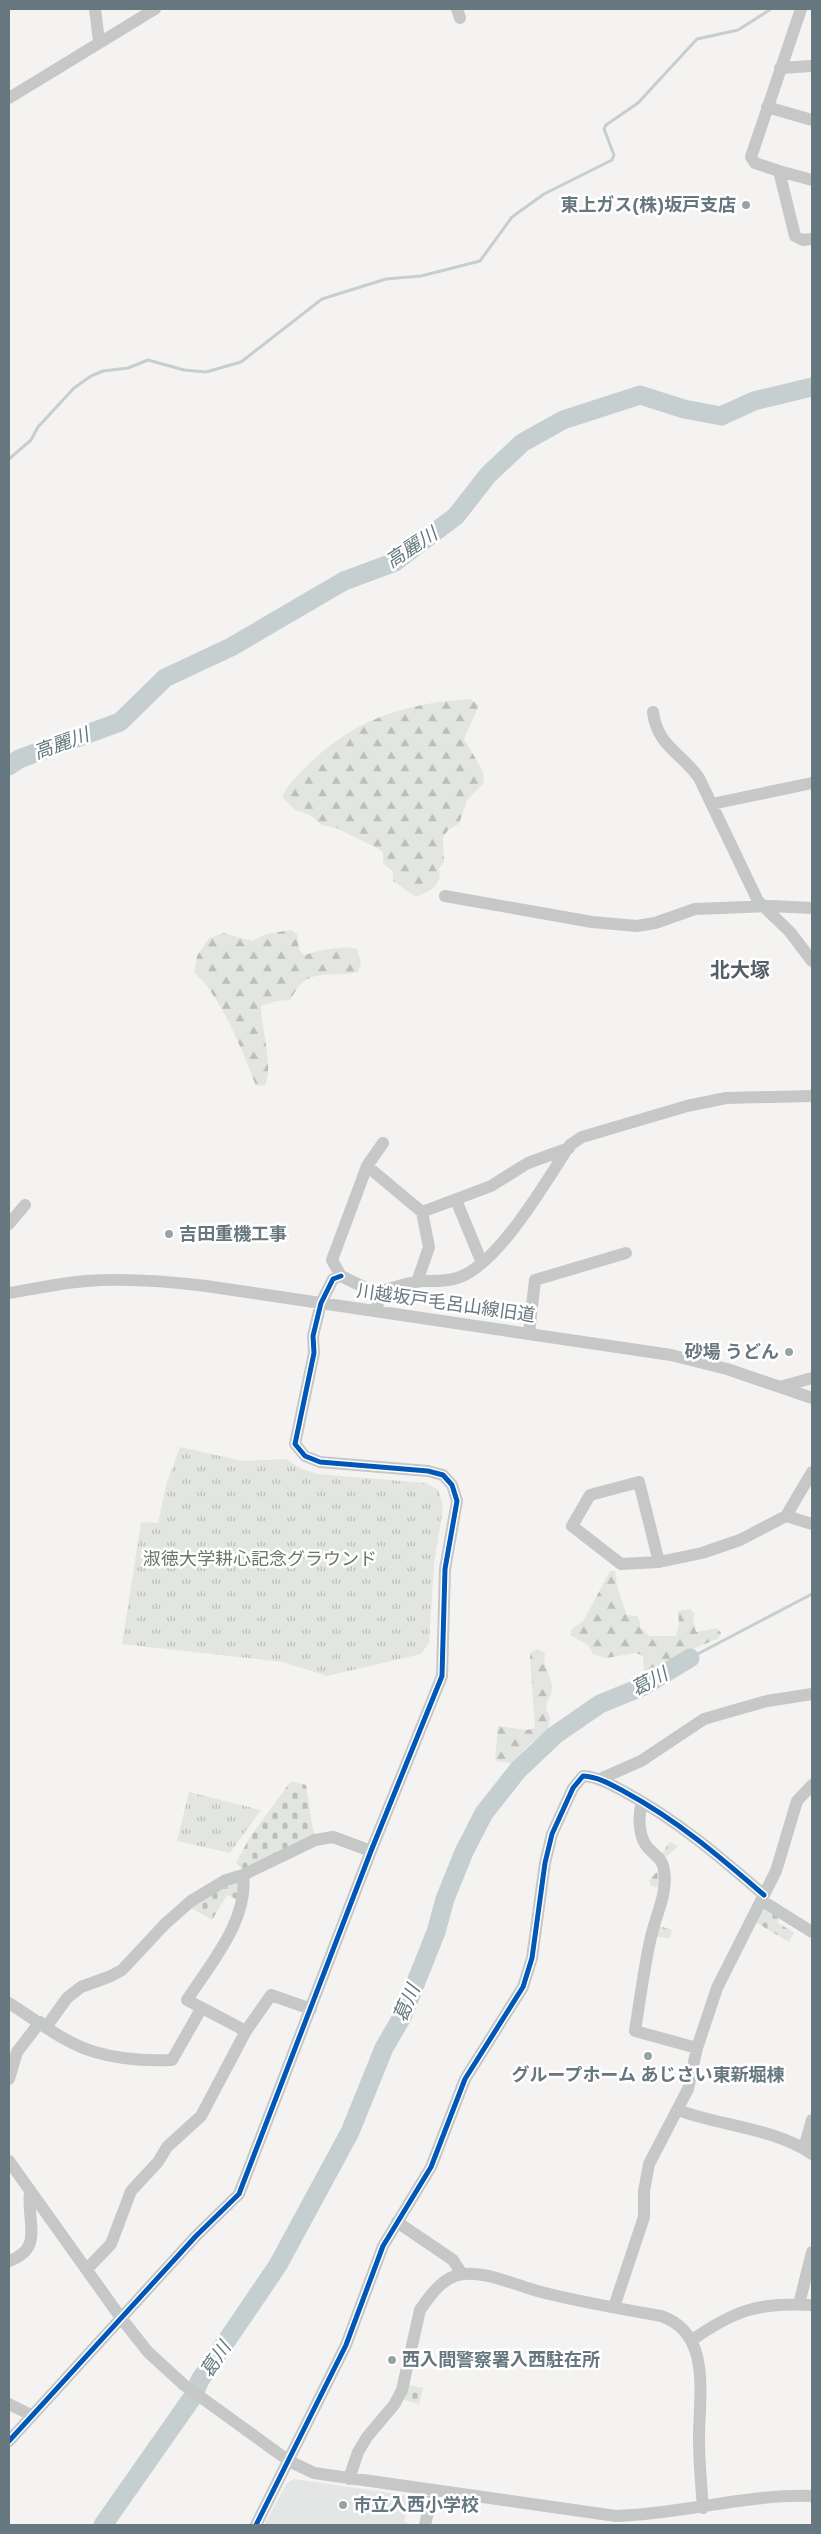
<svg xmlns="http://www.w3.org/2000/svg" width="821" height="2534" font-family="'Golos Text','Noto Sans JP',sans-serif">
  <defs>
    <pattern id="forest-firs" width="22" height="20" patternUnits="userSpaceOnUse" patternTransform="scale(1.25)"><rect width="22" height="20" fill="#e3e5e0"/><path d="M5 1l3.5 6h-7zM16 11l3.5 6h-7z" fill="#bcbebb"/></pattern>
    <pattern id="cemetery-stones" width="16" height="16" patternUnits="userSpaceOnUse" patternTransform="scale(1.25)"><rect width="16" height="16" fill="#e3e5e0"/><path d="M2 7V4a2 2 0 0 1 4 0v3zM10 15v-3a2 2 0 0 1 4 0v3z" fill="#bcbebb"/></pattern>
    <pattern id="park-tufts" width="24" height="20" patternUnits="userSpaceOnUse" patternTransform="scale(1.25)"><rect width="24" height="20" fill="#e3e5e0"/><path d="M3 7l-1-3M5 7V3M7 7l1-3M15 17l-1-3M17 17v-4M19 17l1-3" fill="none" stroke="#bcbebb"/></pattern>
  </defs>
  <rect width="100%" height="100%" fill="#f4f3f2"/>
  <path fill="#e4e5e5" d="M294,2479L412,2496L404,2522L413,2525H264L287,2483Z"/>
  <path fill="url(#forest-firs)" d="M470,699L479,705L464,739L483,771L484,783L467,800L459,824L449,829L443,837L444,862L439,868C443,885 431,891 416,897L393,881V872L383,863V853L379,849L336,828L322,825L310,815L295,810L282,797C288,784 295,778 305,768C351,720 405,703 470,699Z
    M291,930L297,934L299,950L305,955C322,950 340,945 357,949L361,963L358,972C342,977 315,970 302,983C297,987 294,994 290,1000L276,1001L261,1006C261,1027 274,1068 265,1085L256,1086C243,1052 221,996 194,972L197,956L209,938L224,933L252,941L266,934Z
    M610,1571H615L617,1586L627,1615L637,1616L640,1622V1627L649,1636H676L679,1624L678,1611L690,1609L695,1614L693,1618L696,1632L717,1628L721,1633L718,1639C703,1644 686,1652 672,1660C661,1665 658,1674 644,1671L643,1656L636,1653L606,1658L593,1654L588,1645L570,1635L572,1629L584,1620Z
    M537,1649L545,1653C542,1666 551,1674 552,1687C553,1701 540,1701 550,1717L548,1731L531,1743L512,1763L495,1761L498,1726L527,1730L535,1728L530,1657L531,1652Z"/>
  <path fill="url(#cemetery-stones)" d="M291,1781L306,1785L314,1836L244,1871L236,1863L250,1837Z
    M670,1842L678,1846L663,1860L660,1856Z
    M659,1870L663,1888L651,1886L649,1880Z
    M242,1882L238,1900L227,1895L212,1920L189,1907L234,1883Z
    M764,1906L781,1916L777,1923L794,1932L789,1942L755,1922Z
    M656,1925L672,1930L670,1938L653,1936Z
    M409,2385L423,2388L419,2404L404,2400Z"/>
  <path fill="url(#park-tufts)" d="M180,1447L243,1461L286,1459L301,1469L318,1474L425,1483L439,1490L443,1509L434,1563L429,1643L421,1654L327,1676L282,1662L122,1644L141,1522L158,1523L166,1485Z
    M189,1792L261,1810L230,1853L177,1841Z"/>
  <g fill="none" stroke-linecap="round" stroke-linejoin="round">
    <path stroke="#c6cfd0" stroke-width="3" d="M9,459L31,440L38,427L74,388L91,376L103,371L128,368L148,360L184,370L206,372L241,362L322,299L386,279L421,276L480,261L512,217L544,194L612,160L614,155L604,129L606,125L638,103L697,39L738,30L771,9
      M690,1658L812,1594"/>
    <path stroke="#c6cfd0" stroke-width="19" d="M9,766L19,759L120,722L165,678L231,647L344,581L395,562L456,516L488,475L522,443L563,420L640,395L684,409L721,416L754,401L812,387
      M103,2525L192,2398L200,2380L278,2265L350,2132L384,2048L402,2017L436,1932L445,1899L464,1852L484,1813L518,1770L555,1735L600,1704L644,1686L690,1658"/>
    <path stroke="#c6c8c8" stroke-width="12" d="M95,9L99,41
      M457,9L460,18
      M801,9L751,157L755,163L779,171L795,236L803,240L812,239
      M780,68L812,66
      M9,98L155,9
      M767,107L812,120
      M779,171L812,180
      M653,712C657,746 682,753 699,778L758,901L790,932L812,961
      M712,804L812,783
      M445,896L592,922L637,926L655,923L695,909L770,906L812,908
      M367,1166L422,1212L429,1247L417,1282
      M456,1200L482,1263
      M422,1212L491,1186L528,1163L569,1148
      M9,1224L25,1205
      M381,1291L374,1292L341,1276L332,1260L367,1166L383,1143
      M9,1293C34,1289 60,1283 86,1281C126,1278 166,1281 206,1286L671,1355L727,1369L812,1398
      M376,1311L381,1291C394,1288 409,1282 422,1281C434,1281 445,1282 457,1278C498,1266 546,1181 570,1145L582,1137L687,1106L726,1098L812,1096
      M529,1333L535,1280L626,1253
      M780,1387L812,1378
      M786,1516L812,1524
      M659,1562L639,1482L590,1495L572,1526L621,1564L659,1562L702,1553L740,1540L786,1516L812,1472
      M600,1779L641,1761L704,1719L767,1701L812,1694
      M642,1802C638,1816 638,1838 649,1849C655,1855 663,1860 664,1870C668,1893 656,1914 651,1937C644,1967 640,2000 635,2031L697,2048
      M761,1900L812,1932
      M9,2003C36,2020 64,2043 95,2052C118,2059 148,2061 172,2060L201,2009
      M47,2026L67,1998L81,1987L111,1976L122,1970L165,1924L191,1901L226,1880L243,1875L315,1840L333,1837L371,1851
      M246,2031L271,1995L311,2009
      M9,2079L17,2052L40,2022
      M678,2110C720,2126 775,2128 812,2154
      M804,2148L812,2120
      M9,2161L121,2318L148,2352L184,2385L289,2461L314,2473L616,2516C682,2514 746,2494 812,2496
      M397,2222L453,2260L462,2274
      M9,2261C45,2248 26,2222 30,2191
      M87,2269L111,2244L131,2191L158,2162L167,2147L201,2116L246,2031L187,2000C210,1964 249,1920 243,1875
      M799,2304L812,2252
      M614,2307L644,2217V2191L649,2164L688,2089L697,2048L717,1988L776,1871L797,1801L812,1785
      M692,2340C735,2310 759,2302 812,2305
      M9,2404L31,2415
      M9,2441L196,2236L239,2194L371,1851L442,1676L445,1569L457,1501L452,1485L443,1475L428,1471L320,1462L305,1456L295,1444L314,1353L313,1336L321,1303L333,1279L341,1276
      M349,2479L358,2452L367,2437L394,2405L402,2390L420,2310C429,2297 440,2281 455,2276C478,2267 517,2286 541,2292C580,2302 621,2309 661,2316C712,2333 699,2395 699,2438C699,2461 701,2484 703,2508
      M256,2525L346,2345L383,2246L431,2167L465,2079L523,1987L532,1958L545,1863L552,1834L573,1788L583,1776C599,1777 612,1785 625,1792C677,1820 720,1857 764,1895
      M425,2525L433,2490"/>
    <defs>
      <path id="cycleway" d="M9,2441L196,2236L239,2194L371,1851L442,1676L445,1569L457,1501L452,1485L443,1475L428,1471L320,1462L305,1456L295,1444L314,1353L313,1336L321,1303L333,1279L341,1276
        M256,2525L346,2345L383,2246L431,2167L465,2079L523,1987L532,1958L545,1863L552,1834L573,1788L583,1776C599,1777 612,1785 625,1792C677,1820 720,1857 764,1895"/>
    </defs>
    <use href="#cycleway" stroke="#fff" stroke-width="8"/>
    <use href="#cycleway" stroke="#0057b8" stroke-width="5"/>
  </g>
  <g fill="#98a2a7" stroke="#fff" stroke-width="2">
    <circle cx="746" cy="205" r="5"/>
    <circle cx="169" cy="1234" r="5"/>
    <circle cx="789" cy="1352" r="5"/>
    <circle cx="648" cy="2056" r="5"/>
    <circle cx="392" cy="2360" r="5"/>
    <circle cx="343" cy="2505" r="5"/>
  </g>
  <g text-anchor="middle" stroke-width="5" stroke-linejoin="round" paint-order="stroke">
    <g font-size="18" font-weight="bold" fill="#67777f" stroke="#fff" text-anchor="start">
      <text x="736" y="211" text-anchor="end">東上ガス(株)坂戸支店</text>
      <text x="179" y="1240">吉田重機工事</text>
      <text x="779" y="1358" text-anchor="end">砂場 うどん</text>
      <text x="648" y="2081" text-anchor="middle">グループホーム あじさい東新堀棟</text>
      <text x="402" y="2366">西入間警察署入西駐在所</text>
      <text x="353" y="2511">市立入西小学校</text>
    </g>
    <g font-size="18" fill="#67777f" stroke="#fff">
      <text transform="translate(446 1303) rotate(8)" y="6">川越坂戸毛呂山線旧道</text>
    </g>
    <g font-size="18" fill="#6b7765" stroke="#fff">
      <text x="260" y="1565">淑徳大学耕心記念グラウンド</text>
    </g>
    <g font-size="19" font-style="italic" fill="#63787c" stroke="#fff">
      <text transform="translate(411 547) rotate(-33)" y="7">高麗川</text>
      <text transform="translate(61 743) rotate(-20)" y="7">高麗川</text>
      <text transform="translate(649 1681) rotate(-28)" y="7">葛川</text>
      <text transform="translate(406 2003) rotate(-67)" y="7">葛川</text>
      <text transform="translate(215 2359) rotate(-56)" y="7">葛川</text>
    </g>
    <g font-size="20" font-weight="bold" fill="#546065" stroke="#fff">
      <text x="740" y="977">北大塚</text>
    </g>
  </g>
  <rect width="821" height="2534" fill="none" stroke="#67777f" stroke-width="20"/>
</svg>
